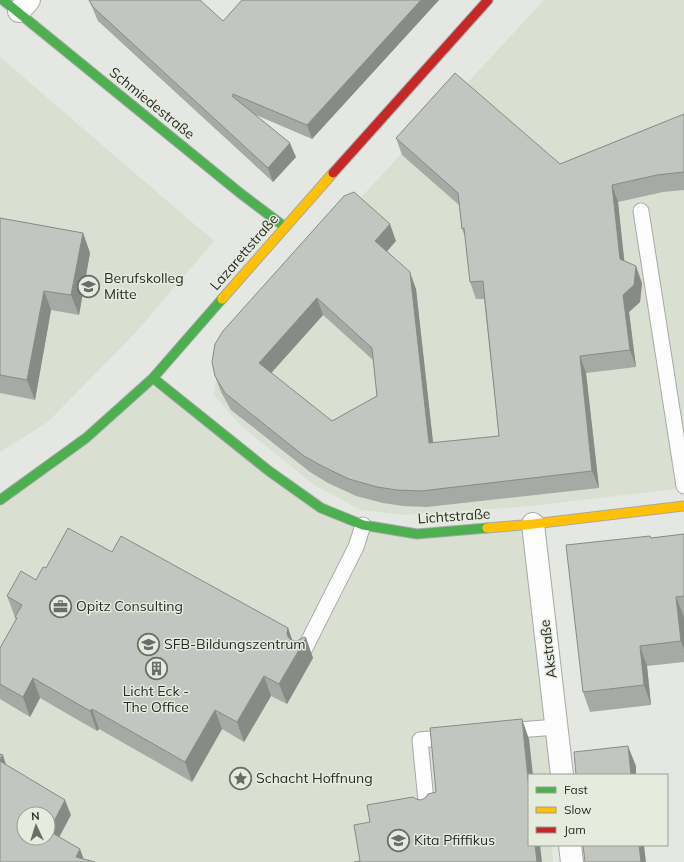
<svg xmlns="http://www.w3.org/2000/svg" width="684" height="862" font-family="Mulish,sans-serif">
  <rect width="100%" height="100%" fill="#e5e8e2"/>
  <path fill="#d9e0d2" fill-rule="evenodd" d="M544,0H684V488L531,506L404,515L361,510L314,485L240,425L214,395L219,357L326,235Z
    M0,57L214,241L137,331L48,422L0,452Z
    M152,386L366,530H526L551,775H529V845H552L553,862H0V506ZM24,814H48V838H24Z"/>
  <g fill="none" stroke-linecap="round" stroke-linejoin="round">
    <defs>
      <path id="lane" d="M641,211L684,486
        M303,652L356,547L363,525
        M506,731L557,727
        M427,811L420,740L450,737"/>
      <path id="street" d="M19,11L29,0
        M533,524L562,775
        M570,845L572,862"/>
      <path id="fast" d="M3,0L240,193L285,227
        M153,378L269,471L321,508L363,525L417,534L487,528
        M0,500L86,438L153,378L222,299"/>
      <path id="slow" d="M222,299L333,173
        M487,528L533,524L684,506"/>
      <path id="jam" d="M333,173L488,0"/>
    </defs>
    <use href="#lane" stroke="#a6a9a4" stroke-width="17"/>
    <use href="#street" stroke="#a6a9a4" stroke-width="24"/>
    <use href="#fast" stroke="#a6a9a4" stroke-width="11"/>
    <use href="#slow" stroke="#a6a9a4" stroke-width="11"/>
    <use href="#jam" stroke="#a6a9a4" stroke-width="11"/>
    <use href="#lane" stroke="#fbfcfb" stroke-width="15"/>
    <use href="#street" stroke="#fbfcfb" stroke-width="22"/>
    <use href="#fast" stroke="#4caf50" stroke-width="9"/>
    <use href="#slow" stroke="#ffc107" stroke-width="9"/>
    <use href="#jam" stroke="#c62828" stroke-width="9"/>
  </g>
  <path fill="#a7a9a5" fill-rule="evenodd" d="M89,0L223,21L439,0L312,139L256,115L296,157L273,182L98,21Z
    M684,114V190L663,192L618,202L624,261L642,283L640,302L629,312L636,367L586,373L599,488L427,507L403,506L383,503L356,496L328,483L310,472L231,410L221,392L215,376L212,362L396,241L387,251L416,289L433,443L499,436L484,299H476L470,282L465,237L462,229L459,205L402,155L396,138L560,164ZM323,315L373,360L377,396L332,421L271,373Z
    M0,218L83,233L90,253L79,315L51,310L35,400L0,393Z
    M684,534V662L647,666L651,705L590,712L583,692L650,536L651,538Z
    M112,552L288,628L292,640L297,641L306,638L313,658L287,704L271,696L244,742L222,729L192,782L99,729L97,731L40,698L30,717L0,699V648L16,620L7,596L36,580L46,568Z"/>
  <path fill="#888a86" d="M421,0H439L312,139L307,125Z
    M290,143L296,157L273,182L268,168Z
    M612,185L618,202L626,276L620,259Z
    M390,224L396,241L381,258L375,241Z
    M83,233L90,253L79,315L71,295Z
    M636,266L642,283L640,302L629,312L636,367L630,350L623,295Z
    M410,272L416,289L435,460L429,443Z
    M44,291L51,310L35,400L27,380Z
    M317,298L323,315L265,380L259,363Z
    M580,356L586,373L599,488L592,471Z
    M676,597L684,617V650L681,641Z
    M288,628L295,648L294,653L287,633Z
    M306,638L313,658L287,704L279,684Z
    M640,646L647,666L651,705L644,685Z
    M264,676L271,696L244,742L237,722Z
    M33,678L40,698L30,717L23,697Z
    M92,709L99,729L97,731L90,711Z
    M215,710L222,729L192,782L185,762Z
    M522,719L529,739L533,775H529V789Z
    M628,746L636,766V775H631Z
    M3,755L8,771L0,762V760Z
    M65,800L71,815L54,847L49,831Z
    M535,845H540L542,862H537Z
    M639,845H644L646,862H641Z
    M80,849L85,862L76,857Z"/>
  <path fill="#c2c5c0" stroke="#888a86" fill-rule="evenodd" d="M89,0H200L223,21L242,0H421L307,125L233,94L232,96L290,143L268,168L93,7Z
    M455,73L560,164L684,114V172L657,175L612,185L620,259L636,266L634,285L623,295L630,350L580,356L592,471L421,491L397,490L377,487L349,479L322,466L304,456L225,393L215,376L212,362L215,344L223,331L344,196L354,192L390,224L375,241L410,272L429,443L499,436L483,281L470,282L464,228L462,229L458,193L396,138ZM317,298L372,348L377,396L332,421L259,363Z
    M0,218L83,233L71,295L44,291L27,380L0,375Z
    M68,528L112,552L121,536L288,628L287,633L288,637L291,640L297,641L304,637L306,638L279,684L264,676L237,722L215,710L185,762L92,709L90,711L33,678L23,697L0,684V648L17,618L15,617L22,605L7,596L21,571L36,580L43,567L46,568Z
    M684,534V596L676,597L681,641L640,646L644,685L583,692L566,545L650,536L651,538Z
    M522,719L529,789V845H535L537,862H354L360,861L354,825L370,822L367,805L413,797L416,799L421,800L425,798L428,794L436,792L430,728Z
    M628,746L631,775H576L574,752Z
    M0,754L3,755L0,760Z
    M0,761L65,800L49,831L80,849L76,857L95,862H0ZM24,814H48V838H24Z
    M583,845H639L641,862H585Z"/>
  <defs>
    <symbol id="university-ring" viewBox="-11 -11 22 22"><circle r="9.5" fill="#e5ecde" stroke="#6b6e68" stroke-width="1.5"/><path d="M0-5L7-2L0 1L-7-2ZM-4 1L0 2.5L4 1V4Q0 6-4 4Z" fill="#6b6e68"/></symbol>
    <symbol id="office-ring" viewBox="-11 -11 22 22"><circle r="9.5" fill="#e5ecde" stroke="#6b6e68" stroke-width="1.5"/><path d="M-6-3h4V-5.5h4V-3h4V5H-6ZM-1-4.5V-3h2v-1.5ZM-6 0V1H6V0Z" fill="#6b6e68"/></symbol>
    <symbol id="school-ring" viewBox="-11 -11 22 22"><circle r="9.5" fill="#e5ecde" stroke="#6b6e68" stroke-width="1.5"/><path d="M0-5L7-2L0 1L-7-2ZM-4 1L0 2.5L4 1V4Q0 6-4 4Z" fill="#6b6e68"/></symbol>
    <symbol id="building-ring" viewBox="-11 -11 22 22"><circle r="9.5" fill="#e5ecde" stroke="#6b6e68" stroke-width="1.5"/><path d="M-4-6H4V6H1V3H-1V6H-4ZM-2.5-4.3h1.7v1.8h-1.7ZM.8-4.3h1.7v1.8H.8ZM-2.5-1h1.7V.8h-1.7ZM.8-1h1.7V.8H.8Z" fill="#6b6e68"/></symbol>
    <symbol id="sight-ring" viewBox="-11 -11 22 22"><circle r="9.5" fill="#e5ecde" stroke="#6b6e68" stroke-width="1.5"/><path d="M0-6L1.8-2.2L6-1.7L2.9 1.2L3.7 5.4L0 3.3L-3.7 5.4L-2.9 1.2L-6-1.7L-1.8-2.2Z" fill="#6b6e68"/></symbol>
  </defs>
  <g fill-rule="evenodd">
    <use href="#university-ring" x="76" y="274" width="25" height="25"/>
    <use href="#office-ring" x="48" y="594" width="25" height="25"/>
    <use href="#school-ring" x="136" y="632" width="25" height="25"/>
    <use href="#building-ring" x="144" y="656" width="25" height="25"/>
    <use href="#sight-ring" x="228" y="766" width="25" height="25"/>
    <use href="#school-ring" x="386" y="828" width="25" height="25"/>
  </g>
  <g text-anchor="middle" stroke-width="3" stroke-linejoin="round" paint-order="stroke">
    <g font-size="14" fill="#292c26" stroke="#e5ecde">
      <text transform="translate(152 103) rotate(39)" y="5">Schmiedestraße</text>
      <text transform="translate(244 252) rotate(-49)" y="5">Lazarettstraße</text>
      <text transform="translate(454 516) rotate(-4)" y="5">Lichtstraße</text>
      <text transform="translate(548 649) rotate(-97)" y="5">Akstraße</text>
    </g>
    <g font-size="14" fill="#292c26" stroke="#e5ecde" text-anchor="start">
      <text x="104" y="283">Berufskolleg<tspan x="104" dy="16">Mitte</tspan></text>
      <text x="76" y="611">Opitz Consulting</text>
      <text x="164" y="649">SFB-Bildungszentrum</text>
      <text x="156" y="696" text-anchor="middle">Licht Eck -<tspan x="156" dy="16">The Office</tspan></text>
      <text x="256" y="783">Schacht Hoffnung</text>
      <text x="414" y="845">Kita Pfiffikus</text>
    </g>
  </g>
  <rect x="528" y="774" width="140" height="72" fill="#e5ecde" stroke="#9a9f94"/>
  <rect x="536" y="787" width="20" height="6" fill="#4caf50" stroke="#9a9f94"/>
  <text x="564" y="794" font-size="12" fill="#292c26">Fast</text>
  <rect x="536" y="807" width="20" height="6" fill="#ffc107" stroke="#9a9f94"/>
  <text x="564" y="814" font-size="12" fill="#292c26">Slow</text>
  <rect x="536" y="827" width="20" height="6" fill="#c62828" stroke="#9a9f94"/>
  <text x="564" y="834" font-size="12" fill="#292c26">Jam</text>
  <g transform="translate(36 826) rotate(356)"><circle r="19" fill="#e5ecde" stroke="#9a9f94"/>
  <path d="M0-3L7 15L0 10L-7 15Z" fill="#6b6e68"/>
  <text y="-6" font-size="11" font-weight="bold" text-anchor="middle" fill="#292c26">N</text>
  </g>
</svg>
